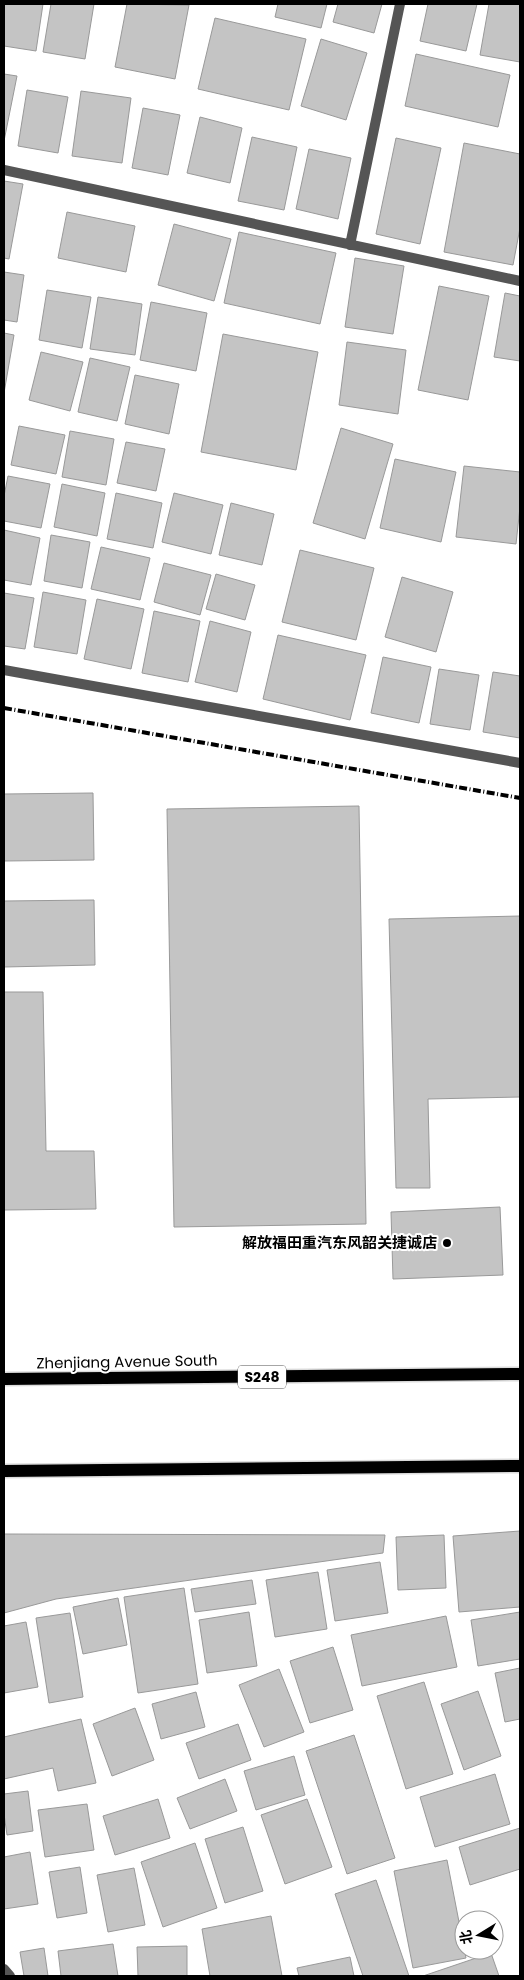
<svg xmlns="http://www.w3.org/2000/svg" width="524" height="1980" font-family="Poppins,'Noto Sans SC',sans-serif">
  <rect width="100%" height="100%" fill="#fff"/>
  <path fill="#c4c4c4" stroke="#999" d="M4,4H43L36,51L4,46Z
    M51,4H94L85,59L43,52Z
    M127,4L189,5L175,79L115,67Z
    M278,4H327L321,28L275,17Z
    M338,4H382L374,33L333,22Z
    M428,4H477L466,51L420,41Z
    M489,4H520V62L480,55Z
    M215,18L306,39L289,110L198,89Z
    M321,39L367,53L346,120L301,106Z
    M416,54L510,75L498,127L405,106Z
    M4,74L17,76L4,141Z
    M27,90L68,97L58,153L18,146Z
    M81,91L131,98L122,163L72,156Z
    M143,108L180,115L168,175L132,168Z
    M200,117L242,128L230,183L187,173Z
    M252,137L297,147L284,210L238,201Z
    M396,138L441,148L420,244L376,234Z
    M464,143L520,154V228L513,265L444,252Z
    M309,149L351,158L338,219L296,209Z
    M4,181L23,184L9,259L4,258Z
    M67,212L135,226L126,272L58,258Z
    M174,224L231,239L214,301L158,285Z
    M239,232L336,253L320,324L224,303Z
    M355,258L404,266L393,334L345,327Z
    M4,272L24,275L17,322L4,320Z
    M439,286L489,296L468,400L418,390Z
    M47,290L91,297L82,348L39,340Z
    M505,293L520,296V361L494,357Z
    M98,297L142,304L135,355L90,349Z
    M151,302L207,313L196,371L140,360Z
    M4,333L14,335L4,393Z
    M223,334L318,352L296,470L201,452Z
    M347,342L406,350L398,414L339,405Z
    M41,352L83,362L70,411L29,400Z
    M90,358L130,367L117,421L78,412Z
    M135,375L179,384L169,434L125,424Z
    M19,426L65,435L56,474L11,465Z
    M341,428L393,444L365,539L313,523Z
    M70,431L114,439L106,485L62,477Z
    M126,442L165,449L156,491L117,483Z
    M395,459L456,472L441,542L380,528Z
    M464,466L520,472V507L516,544L456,537Z
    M8,476L50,484L41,528L4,521V496Z
    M62,484L105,493L97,536L54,527Z
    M116,493L162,503L153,548L107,539Z
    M174,493L223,505L211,554L162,542Z
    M231,503L274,514L262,565L219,555Z
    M4,530L40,538L31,585L4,580Z
    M51,535L90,542L82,588L44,581Z
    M101,547L150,558L140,600L91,589Z
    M300,550L374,568L356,640L282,622Z
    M164,563L211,575L200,615L154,602Z
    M216,574L255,585L245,620L206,609Z
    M402,577L453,592L436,652L385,637Z
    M43,592L86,600L77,654L34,647Z
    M4,593L34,598L25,649L4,646Z
    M97,599L144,609L131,669L84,659Z
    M154,611L200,621L188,682L142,673Z
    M210,621L251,632L237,692L195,682Z
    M278,635L366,655L350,720L263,699Z
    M383,657L431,667L419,723L371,713Z
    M439,669L479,675L470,730L430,724Z
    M493,672L520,676V738L483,732Z
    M93,793L94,860L4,861V794Z
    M359,806L366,1224L174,1227L167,809Z
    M94,900L95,965L4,967V901Z
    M520,916V1097L428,1099L430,1188H396L389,919Z
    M4,992H43L46,1151H94L96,1209L4,1210Z
    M500,1207L503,1275L393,1279L391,1212Z
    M520,1531V1607L459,1612L453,1536Z
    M4,1534L385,1535L383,1553L56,1599L4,1613Z
    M444,1535L446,1588L398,1590L396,1537Z
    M380,1562L388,1613L335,1621L327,1570Z
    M318,1572L327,1629L275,1637L266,1580Z
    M252,1580L256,1604L195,1612L191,1589Z
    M184,1588L198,1684L138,1693L124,1597Z
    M118,1598L127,1645L83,1654L73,1607Z
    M249,1612L257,1666L207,1673L199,1620Z
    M520,1612V1659L478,1666L471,1620Z
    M70,1613L83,1697L49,1703L36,1618Z
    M446,1616L457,1667L362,1686L351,1635Z
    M26,1622L38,1687L4,1693V1626Z
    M333,1647L353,1710L310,1723L290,1661Z
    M520,1668V1719L505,1722L495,1673Z
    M279,1669L304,1732L264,1747L239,1685Z
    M424,1682L453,1774L406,1789L377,1696Z
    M478,1691L501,1756L464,1770L441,1704Z
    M196,1692L205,1727L161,1739L152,1704Z
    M135,1708L154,1760L112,1776L93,1724Z
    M81,1719L96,1783L58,1791L53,1768L4,1779V1737Z
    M238,1724L251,1760L199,1779L186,1743Z
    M354,1735L395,1858L347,1874L306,1751Z
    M294,1756L305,1795L256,1810L244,1771Z
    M495,1774L510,1824L435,1847L420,1797Z
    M225,1779L237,1811L190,1829L177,1798Z
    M28,1791L33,1831L7,1835L4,1814V1794Z
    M158,1799L170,1838L115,1855L103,1816Z
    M307,1799L332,1867L285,1884L261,1815Z
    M87,1804L94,1850L45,1857L38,1810Z
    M243,1827L263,1891L225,1903L205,1839Z
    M520,1828V1869L470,1885L459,1847Z
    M195,1843L217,1908L163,1927L141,1862Z
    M30,1852L38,1904L4,1909V1857Z
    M447,1860L466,1958L413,1968L394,1871Z
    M80,1867L87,1913L57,1918L49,1872Z
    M134,1868L145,1925L108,1932L97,1875Z
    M376,1880L409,1976H363L335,1894Z
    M271,1916L282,1976H210L202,1929Z
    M113,1944L118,1976H61L58,1951Z
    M187,1946V1976H138L137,1947Z
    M44,1948L48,1976H24L20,1952Z
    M491,1953L499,1976H423Z
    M350,1957L354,1976H299L297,1968Z"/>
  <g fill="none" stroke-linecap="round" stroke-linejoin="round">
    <defs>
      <path id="primary" d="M4,1379L520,1374
        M4,1471L520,1466"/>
    </defs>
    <use href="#primary" stroke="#dbdbdb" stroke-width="15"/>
    <path stroke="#555" stroke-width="10" d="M4,170L520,281
      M350,245L400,4"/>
    <path stroke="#555" stroke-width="10" d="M4,670L520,763
      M4,1969L10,1976"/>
    <use href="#primary" stroke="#000" stroke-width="12"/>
    <path stroke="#000" stroke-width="4" stroke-dasharray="8 2.5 1 2.5" stroke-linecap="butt" d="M4,708L520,798"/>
  </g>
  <circle fill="#000" stroke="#fff" stroke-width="2" cx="447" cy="1243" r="5"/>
  <g text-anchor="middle" stroke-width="4" stroke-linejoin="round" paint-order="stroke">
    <rect fill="#fff" stroke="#4c4c4c" stroke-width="1" x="238" y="1365.5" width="48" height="23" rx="4"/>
    <g font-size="14" font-weight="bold" fill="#000">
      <text x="262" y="1382">S248</text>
    </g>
    <g font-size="15" font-weight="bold" fill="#000" stroke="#fff" text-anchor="end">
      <text x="437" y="1248">解放福田重汽东风韶关捷诚店</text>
    </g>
    <g font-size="15" fill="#000" stroke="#fff">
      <text transform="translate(127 1362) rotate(-1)" y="5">Zhenjiang Avenue South</text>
    </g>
  </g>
  <rect width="524" height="1980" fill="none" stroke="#000000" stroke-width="10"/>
  <g transform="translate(479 1935) rotate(260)"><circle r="24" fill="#ffffff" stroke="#999999"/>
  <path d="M0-4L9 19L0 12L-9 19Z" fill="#000000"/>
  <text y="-8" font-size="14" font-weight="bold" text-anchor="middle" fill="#000000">北</text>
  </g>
</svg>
